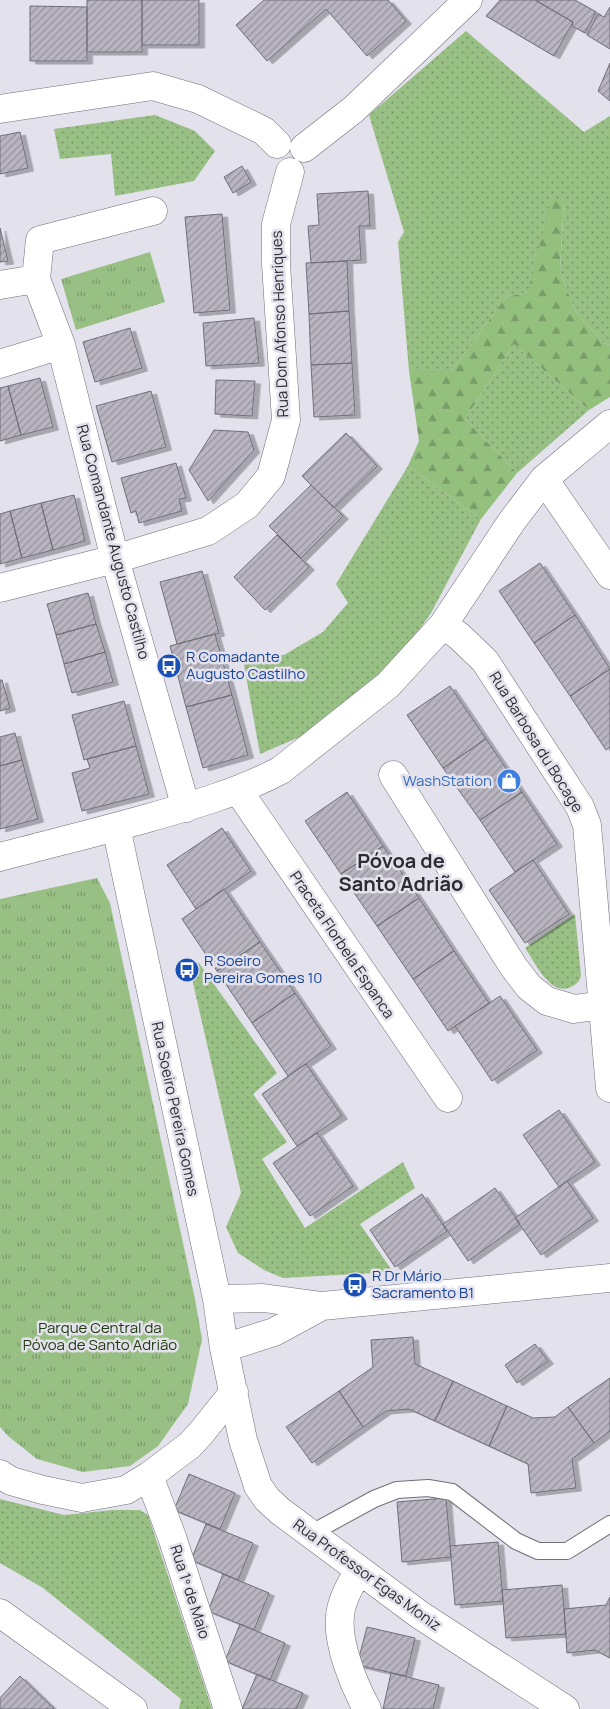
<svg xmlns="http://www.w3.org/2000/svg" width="610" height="1709" font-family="Manrope,sans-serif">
  <defs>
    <pattern id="grass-dots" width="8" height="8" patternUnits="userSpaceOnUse" patternTransform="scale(1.25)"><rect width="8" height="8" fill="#98bf84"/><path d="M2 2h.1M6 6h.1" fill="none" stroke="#7c9b6c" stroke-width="1.8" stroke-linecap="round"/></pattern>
    <pattern id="forest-firs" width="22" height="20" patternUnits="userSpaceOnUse" patternTransform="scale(1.25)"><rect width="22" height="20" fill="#94c07e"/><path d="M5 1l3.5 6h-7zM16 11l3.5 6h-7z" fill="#799c68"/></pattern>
    <pattern id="park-tufts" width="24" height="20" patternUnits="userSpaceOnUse" patternTransform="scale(1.25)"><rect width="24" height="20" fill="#98bf84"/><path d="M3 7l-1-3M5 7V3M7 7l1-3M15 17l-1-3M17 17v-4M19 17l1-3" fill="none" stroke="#7c9b6c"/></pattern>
    <pattern id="building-hatch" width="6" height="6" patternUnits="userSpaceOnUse" patternTransform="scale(1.25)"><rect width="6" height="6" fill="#b8b5c0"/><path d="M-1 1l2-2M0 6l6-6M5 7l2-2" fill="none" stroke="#96939c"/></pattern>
    <filter id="shadow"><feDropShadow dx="5.5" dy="3" stdDeviation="0" flood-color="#0004"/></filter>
  </defs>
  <rect width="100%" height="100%" fill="#e3e1ec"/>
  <path fill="url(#grass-dots)" d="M466,31L584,132L610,116V345L603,343L575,311L560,271L564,202L528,292L506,297L452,371H409L398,242L404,232L369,115Z
    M155,115L195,131L215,151L194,181L115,196L111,154L60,159L54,129Z
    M514,344L589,410L517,473L465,419Z
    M408,466L481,519L431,613L396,662L316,730L260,754L244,665L257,655H284L323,632L348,603L336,584Z
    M575,914L581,975C580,981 577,984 571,987C550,997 535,962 525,948Z
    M188,961L199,963L277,1073L253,1094L287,1142L262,1159L305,1228L403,1162L415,1188L360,1224L393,1272L283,1278L264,1270L238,1253L226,1227L241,1193Z
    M0,1499L64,1515L113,1510H140L148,1515L212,1709H179L181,1699L43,1588L0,1563Z"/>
  <path fill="url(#forest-firs)" d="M551,199L564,201L560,271L575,311L603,343L610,345V397L589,410L514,344L465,419L517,473L481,519L408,466L419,441L409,371H452L506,297L528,292Z"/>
  <path fill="url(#park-tufts)" d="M150,252L165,302L76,330L61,279Z
    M97,878L110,903L195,1299L202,1339L188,1404L158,1446L130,1466L83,1472L37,1459L8,1436L0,1427V899Z"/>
  <path fill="url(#building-hatch)" stroke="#706e78" filter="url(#shadow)" d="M87,0H142V52H87Z
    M142,0H199V45H142Z
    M264,0H388L406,21L367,56L326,9L267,61L236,25Z
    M500,0H535L573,22L554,56L486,16Z
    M535,0H575L596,12L585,33L572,26L573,22Z
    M30,6L87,7V61H30Z
    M610,7V49L587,35L598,14L604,17Z
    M610,63V101L598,91Z
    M20,132L28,168L0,174V136Z
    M242,166L251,182L233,193L224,177Z
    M368,191L370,226H359L361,260L311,263L308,226L319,225L317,194Z
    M222,214L230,310L194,313L185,217Z
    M0,228L8,261L0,262Z
    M347,261L349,311L309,314L306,263Z
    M349,311L352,363L311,365L309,314Z
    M254,318L259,363L206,366L203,323Z
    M130,328L142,368L95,382L83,342Z
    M352,363L355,415L314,417L311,365Z
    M40,378L53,427L21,435L8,386Z
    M216,380L255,381L252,416L215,414Z
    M8,386L21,435L0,441V388Z
    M151,391L166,447L112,462L96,406Z
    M214,430L248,432L254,450L208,501L189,470Z
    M346,433L377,466L334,508L302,476Z
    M176,463L186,498L179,499L182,511L139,523L136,511L131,513L121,478Z
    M311,485L343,516L301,558L269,526Z
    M74,495L85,541L53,550L41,503Z
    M41,503L53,550L22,558L10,511Z
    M10,511L22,558L0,564V514Z
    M277,535L309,567L265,610L234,577Z
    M540,563L575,615L534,643L499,591Z
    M202,571L219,633L177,644L160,582Z
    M88,593L96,624L56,635L47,604Z
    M575,615L610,669L570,696L534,643Z
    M96,624L105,652L64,664L56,635Z
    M215,634L232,695L186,707L170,646Z
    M105,652L113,682L72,693L64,664Z
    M610,669V747L606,750L570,696Z
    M0,680H2L10,708L0,711Z
    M450,686L486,739L443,768L407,715Z
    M232,695L248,755L203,768L186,707Z
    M124,701L136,746L84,760L72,715Z
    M15,733L22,760L0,766V737Z
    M486,739L522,792L480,820L443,768Z
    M136,746L149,794L82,811L72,773L90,768L87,759Z
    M22,760L38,819L0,829V766Z
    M347,792L383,846L341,874L305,821Z
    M522,792L557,844L515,872L480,820Z
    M222,828L251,871L196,909L167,865Z
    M383,846L419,898L377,926L341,874Z
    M533,860L569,914L525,943L489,890Z
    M224,889L260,942L217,971L182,919Z
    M419,898L454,951L413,979L377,926Z
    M260,942L295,993L252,1023L217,971Z
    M454,951L489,1003L448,1031L413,979Z
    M295,993L331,1046L288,1076L252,1023Z
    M500,996L537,1050L492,1081L455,1026Z
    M306,1064L342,1116L297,1146L262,1094Z
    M559,1110L595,1162L559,1187L523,1135Z
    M317,1133L353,1186L310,1216L273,1163Z
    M567,1181L593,1218L541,1255L515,1218Z
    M495,1188L520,1224L468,1261L443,1224Z
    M422,1194L447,1231L395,1267L370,1230Z
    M413,1337L415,1364L453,1381L435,1421L409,1409L386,1411L363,1427L339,1391L373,1367L371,1340Z
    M535,1344L548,1361L517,1383L505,1365Z
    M610,1378V1431L594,1443L568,1407Z
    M453,1381L507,1406L489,1446L435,1421Z
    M339,1391L363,1427L312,1463L286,1427Z
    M507,1406L533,1418L555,1417L568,1407L594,1443L572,1459L576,1488L531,1493L528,1464L489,1446Z
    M189,1474L235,1493L220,1529L174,1510Z
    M446,1498L451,1557L402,1562L397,1502Z
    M206,1524L253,1543L238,1580L191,1560Z
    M498,1542L503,1601L455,1605L450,1546Z
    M223,1574L269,1593L254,1630L208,1611Z
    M562,1585L566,1634L506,1638L502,1590Z
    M610,1597V1658L595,1650L567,1653L564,1609L606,1605Z
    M240,1624L285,1643L270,1680L225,1661Z
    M367,1627L415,1638L406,1676L357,1665Z
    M391,1673L439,1685L433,1709H383Z
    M257,1674L303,1693L296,1709H242Z
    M20,1676L54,1709H0V1698Z"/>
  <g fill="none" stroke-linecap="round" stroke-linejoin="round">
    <defs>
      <path id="service" d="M310,1534L374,1499L397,1490L428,1488L452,1492L516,1541L538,1551H567L610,1524"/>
      <path id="minor" d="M0,109L153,86L198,99L264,131L277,144
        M304,148L354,109L468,0
        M153,211L40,240L36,279L61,345L115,559L186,808
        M0,285L36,279
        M0,364L61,345
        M544,479L610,575
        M0,588L115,559L208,531L247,505L271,476L286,420L276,264V224L290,172
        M443,625L459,636L485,661L580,807L587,825L610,1088
        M393,775L513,966L529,987L547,1001L574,1009L603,1005
        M238,790L448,1098
        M116,827L217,1299L224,1348L243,1440L258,1486L267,1499L280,1511L420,1615L565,1709
        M0,857C49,844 99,832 148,818C194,805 240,792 281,770L388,685L443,625L512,521L544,479L610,424
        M217,1299L263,1298L322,1306L610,1278
        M224,1348L274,1332L322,1306
        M0,1474L11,1481L43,1490L82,1498L126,1490L149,1476L190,1445L201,1433L234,1392
        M149,1476L172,1537L228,1709
        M359,1570C351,1583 341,1601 340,1616C337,1644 354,1685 367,1709"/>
      <path id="tertiary" d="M0,1613L133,1709"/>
    </defs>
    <use href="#service" stroke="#706e77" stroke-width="18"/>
    <use href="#minor" stroke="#706e77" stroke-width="29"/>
    <use href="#tertiary" stroke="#706e77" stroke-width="29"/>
    <use href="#service" stroke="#fff" stroke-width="16"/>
    <use href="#minor" stroke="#fff" stroke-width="28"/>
    <use href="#tertiary" stroke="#fff" stroke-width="28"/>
  </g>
  <defs>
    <symbol id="bus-disc" viewBox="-11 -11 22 22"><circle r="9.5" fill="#1a4fb4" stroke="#e3e1ec"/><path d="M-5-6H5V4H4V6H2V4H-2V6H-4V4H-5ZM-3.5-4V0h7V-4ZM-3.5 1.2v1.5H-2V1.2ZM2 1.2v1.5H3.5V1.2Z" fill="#fff"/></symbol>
    <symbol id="shop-disc" viewBox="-11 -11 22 22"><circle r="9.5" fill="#3f7fe0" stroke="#e3e1ec"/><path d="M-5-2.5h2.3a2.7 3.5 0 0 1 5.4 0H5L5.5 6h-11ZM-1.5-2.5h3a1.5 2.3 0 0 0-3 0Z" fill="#fff"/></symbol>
  </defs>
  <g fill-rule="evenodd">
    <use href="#bus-disc" x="155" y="652" width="28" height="28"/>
    <use href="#shop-disc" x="495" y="767" width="28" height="28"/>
    <use href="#bus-disc" x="173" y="956" width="28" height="28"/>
    <use href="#bus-disc" x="341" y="1271" width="28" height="28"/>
  </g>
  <g text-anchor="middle" stroke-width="5" stroke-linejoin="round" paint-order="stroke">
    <g font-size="15" fill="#2c2b2f" stroke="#e3e1ec">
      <text transform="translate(280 324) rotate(-92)" y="5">Rua Dom Afonso Henriques</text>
      <text transform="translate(113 542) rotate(75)" y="5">Rua Comandante Augusto Castilho</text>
      <text transform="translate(536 742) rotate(58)" y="5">Rua Barbosa du Bocage</text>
      <text transform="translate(342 945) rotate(56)" y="5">Praceta Florbela Espanca</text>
      <text transform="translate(175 1109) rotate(78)" y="5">Rua Soeiro Pereira Gomes</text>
      <text transform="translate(367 1575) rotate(36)" y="5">Rua Professor Egas Moniz</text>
      <text transform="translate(190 1592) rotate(72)" y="5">Rua 1º de Maio</text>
    </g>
    <g font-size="15" fill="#164399" stroke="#e3e1ec" text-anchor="start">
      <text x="186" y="662">R Comadante<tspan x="186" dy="17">Augusto Castilho</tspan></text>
      <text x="204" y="966">R Soeiro<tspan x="204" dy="17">Pereira Gomes 10</tspan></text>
      <text x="372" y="1281">R Dr Mário<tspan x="372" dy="17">Sacramento B1</tspan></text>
    </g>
    <g font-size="15" fill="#366cbe" stroke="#e3e1ec" text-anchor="end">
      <text x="492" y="786">WashStation</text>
    </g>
    <g font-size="15" fill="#203c0e" stroke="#e3e1ec">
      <text x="100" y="1333">Parque Central da<tspan x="100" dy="17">Póvoa de Santo Adrião</tspan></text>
    </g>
    <g font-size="20" font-weight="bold" fill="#2c2b2f" stroke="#e3e1ec">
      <text x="401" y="868">Póvoa de<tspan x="401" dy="23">Santo Adrião</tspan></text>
    </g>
  </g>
</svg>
